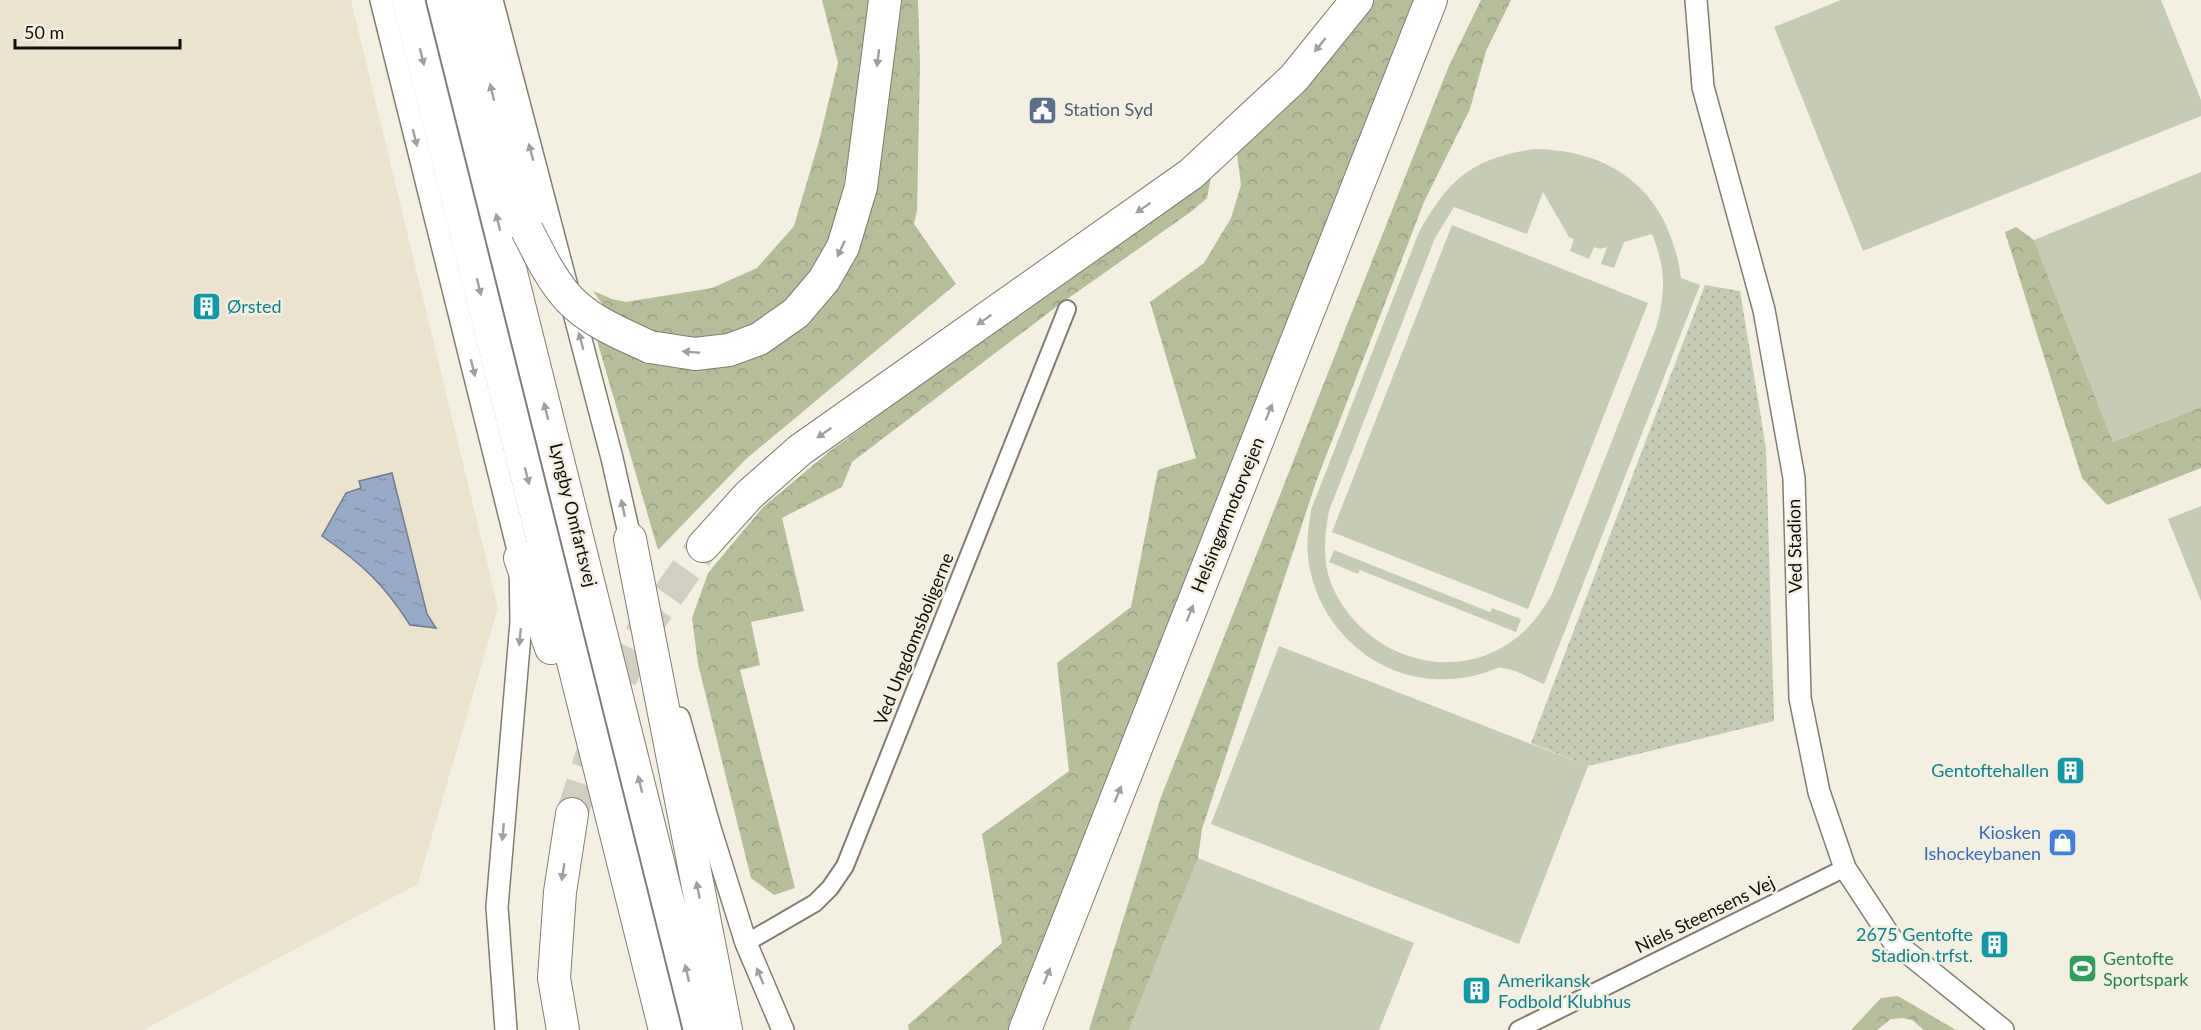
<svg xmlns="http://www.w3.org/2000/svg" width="2201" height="1030" font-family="Lato,sans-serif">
  <defs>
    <pattern id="forest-crowns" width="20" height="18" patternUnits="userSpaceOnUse" patternTransform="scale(1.5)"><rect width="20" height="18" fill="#b6bd99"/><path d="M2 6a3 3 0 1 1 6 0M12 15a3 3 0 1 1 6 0" fill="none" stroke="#9ba182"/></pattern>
    <pattern id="park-dots" width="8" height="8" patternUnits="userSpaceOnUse" patternTransform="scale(1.5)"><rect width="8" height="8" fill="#c6cbb3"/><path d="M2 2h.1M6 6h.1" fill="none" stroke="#a9ad99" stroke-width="1.8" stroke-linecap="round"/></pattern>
    <pattern id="water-ripples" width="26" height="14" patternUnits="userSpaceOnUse" patternTransform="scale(1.5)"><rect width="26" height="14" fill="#97abc9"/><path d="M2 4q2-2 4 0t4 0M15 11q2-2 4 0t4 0" fill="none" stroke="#8192ab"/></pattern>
  </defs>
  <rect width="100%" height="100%" fill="#f4f0e1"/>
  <path fill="#ebe3ce" d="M0,0H351L498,608L418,884L143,1030H0Z"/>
  <path fill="#c6cbb3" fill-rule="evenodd" d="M1841,0H2161L2201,100V116L1863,251L1774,27Z
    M1534,149C1617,150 1670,195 1681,278L1700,285L1544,684C1533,680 1513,668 1502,668C1497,667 1489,672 1484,673C1468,678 1452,680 1435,679C1369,676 1314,621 1308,556C1306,541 1309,525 1311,510L1419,232C1449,179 1471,159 1534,149ZM1543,192L1569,237L1574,239L1570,251L1589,259L1594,247L1600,249L1607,247L1601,264L1614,268L1624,242L1652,234C1666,269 1666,292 1656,328L1552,594C1543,609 1534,623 1521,634C1459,688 1366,660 1333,588C1322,564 1324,536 1329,511L1435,238L1454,207L1527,234Z
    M2201,172V407L2113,442L2034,240Z
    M1452,225L1648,303L1528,609L1332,532Z
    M2201,506V601L2168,519Z
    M1334,550L1490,612L1492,608L1521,619L1516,632L1360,570L1358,574L1329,562Z
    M1279,646L1588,766L1519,944L1211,824Z
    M1198,858L1414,943L1379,1030H1129Z"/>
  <path fill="url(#forest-crowns)" d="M822,0H872L839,217L814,277L763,324L730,337L694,341L659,335L608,312L593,291L612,299L626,302L712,288L757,268L794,226L819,141L838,63Z
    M895,0H918L920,64L917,211L914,224L956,284L746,459L658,550L596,337L639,358L817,312Z
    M1374,0H1416L1141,702L1009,1030H909L908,1025L1002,943L982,834L1069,771L1057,663L1131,607L1158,470L1196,458L1150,302L1204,263L1231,218L1241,185L1237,154L1305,83Z
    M1481,0H1511L1486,51L1470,109L1424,202L1316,482L1202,829L1198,858L1129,1030H1089L1161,797L1448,68Z
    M1211,177L1207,198L1192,211L1056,307L852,462L842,487L782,518L804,611L751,622L760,665L740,670L795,888L774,895L751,878L698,664L692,618L708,573L763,507L830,451L940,370Z
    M2016,227L2034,240L2113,442L2201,407V468L2107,505L2082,478L2005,232Z
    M1898,996L1956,1030H1924L1912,1020L1902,1018L1891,1019L1877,1030H1851L1881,998Z"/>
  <path fill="url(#park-dots)" d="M1705,285L1740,291L1766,448L1774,721L1588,766L1531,743Z"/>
  <path fill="url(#water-ripples)" stroke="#6f7c90" stroke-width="1.5" d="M392,473L427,614L436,628L410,625C384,584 361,563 322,536L346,493L361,488L359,481Z"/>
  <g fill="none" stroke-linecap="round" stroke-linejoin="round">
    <path stroke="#d2cec1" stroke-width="32" stroke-dasharray="32 16" stroke-linecap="butt" d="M572,814L606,711L642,632L703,546"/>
    <defs>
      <path id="minor" d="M746,943L815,903L830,888L845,866L1067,309
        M1518,1030L1845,868"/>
      <path id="tertiary" d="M381,0L520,558L521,622L497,907L506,1030
        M492,0L612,458L633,551
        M1696,0L1703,87L1764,310L1794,478L1800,698L1819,792L1845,868L1893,941L2003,1030
        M679,718L710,828L746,943L783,1030"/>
      <path id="motorway" d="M408,0L665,1030
        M443,0L700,1030
        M468,0L527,230
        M650,347L695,354L729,350L759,339L796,313L824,280L843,247L861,187L885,0
        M630,539L726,1030
        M703,546L749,495L800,450L1191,174L1294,78L1357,0
        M520,558L551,648
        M563,1030L554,978L560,892L572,814
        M1025,1030L1431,0"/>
    </defs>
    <use href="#minor" stroke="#817d71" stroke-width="20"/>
    <use href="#tertiary" stroke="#817d71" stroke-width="24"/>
    <use href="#motorway" stroke="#817d71" stroke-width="34"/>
    <use href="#minor" stroke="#fff" stroke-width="16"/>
    <use href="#tertiary" stroke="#fff" stroke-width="21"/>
    <use href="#motorway" stroke="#fff" stroke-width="32"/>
    <defs>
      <path id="motorway-bridge" d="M527,230C539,254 551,279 569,299C591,322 622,334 650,347"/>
    </defs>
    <use href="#motorway-bridge" stroke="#817d71" stroke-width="34" stroke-linecap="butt"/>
    <use href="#motorway-bridge" stroke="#fff" stroke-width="32"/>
  </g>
  <defs><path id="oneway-solid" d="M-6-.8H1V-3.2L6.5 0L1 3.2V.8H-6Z" transform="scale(1.5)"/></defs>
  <g fill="#a09f9d">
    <use href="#oneway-solid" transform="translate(1320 45) rotate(129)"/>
    <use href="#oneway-solid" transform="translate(422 57) rotate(76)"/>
    <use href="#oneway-solid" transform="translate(878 58) rotate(97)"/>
    <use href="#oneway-solid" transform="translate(492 92) rotate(-104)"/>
    <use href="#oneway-solid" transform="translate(415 138) rotate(76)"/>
    <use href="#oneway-solid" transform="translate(531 152) rotate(-105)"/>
    <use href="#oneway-solid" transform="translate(1143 208) rotate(145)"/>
    <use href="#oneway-solid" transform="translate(498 222) rotate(-104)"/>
    <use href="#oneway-solid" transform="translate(841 249) rotate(115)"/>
    <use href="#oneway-solid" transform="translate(479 287) rotate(76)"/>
    <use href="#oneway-solid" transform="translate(984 320) rotate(145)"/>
    <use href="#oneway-solid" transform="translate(581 341) rotate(-105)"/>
    <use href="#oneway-solid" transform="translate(691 352) rotate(-175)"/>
    <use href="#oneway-solid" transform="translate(473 368) rotate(76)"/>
    <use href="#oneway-solid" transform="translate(546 411) rotate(-104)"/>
    <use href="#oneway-solid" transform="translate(1269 412) rotate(-68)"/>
    <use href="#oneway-solid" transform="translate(824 433) rotate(145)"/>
    <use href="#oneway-solid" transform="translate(527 476) rotate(76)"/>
    <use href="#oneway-solid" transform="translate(623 508) rotate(-102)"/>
    <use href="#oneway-solid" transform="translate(1190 613) rotate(-68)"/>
    <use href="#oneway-solid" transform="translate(520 637) rotate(95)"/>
    <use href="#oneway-solid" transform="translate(640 784) rotate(-104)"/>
    <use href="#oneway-solid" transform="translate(1118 794) rotate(-68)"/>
    <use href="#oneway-solid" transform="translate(503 832) rotate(95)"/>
    <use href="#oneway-solid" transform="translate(563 872) rotate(99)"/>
    <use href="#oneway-solid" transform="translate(698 890) rotate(-101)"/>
    <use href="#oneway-solid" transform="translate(687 973) rotate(-103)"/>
    <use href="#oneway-solid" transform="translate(760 976) rotate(-113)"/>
    <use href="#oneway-solid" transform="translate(1047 976) rotate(-68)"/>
  </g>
  <defs>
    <symbol id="civic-square" viewBox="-11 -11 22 22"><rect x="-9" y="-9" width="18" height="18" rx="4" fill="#5c6f8a" stroke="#f4f0e1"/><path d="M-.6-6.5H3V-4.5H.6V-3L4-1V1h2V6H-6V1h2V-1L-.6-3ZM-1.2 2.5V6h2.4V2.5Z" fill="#fff"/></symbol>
    <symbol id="building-square" viewBox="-11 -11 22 22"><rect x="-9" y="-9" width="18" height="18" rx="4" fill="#0f9aa8" stroke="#f4f0e1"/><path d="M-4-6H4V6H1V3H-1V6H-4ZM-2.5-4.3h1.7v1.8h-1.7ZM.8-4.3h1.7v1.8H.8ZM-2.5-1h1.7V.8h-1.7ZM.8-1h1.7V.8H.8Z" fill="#fff"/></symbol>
    <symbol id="shop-square" viewBox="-11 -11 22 22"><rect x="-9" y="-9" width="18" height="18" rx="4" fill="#3f7fe0" stroke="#f4f0e1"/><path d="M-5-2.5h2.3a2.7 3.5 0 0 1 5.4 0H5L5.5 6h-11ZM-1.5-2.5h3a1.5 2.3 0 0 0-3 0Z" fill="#fff"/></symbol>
    <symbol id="stadium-square" viewBox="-11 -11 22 22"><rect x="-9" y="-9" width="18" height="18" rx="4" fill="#2e9e5b" stroke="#f4f0e1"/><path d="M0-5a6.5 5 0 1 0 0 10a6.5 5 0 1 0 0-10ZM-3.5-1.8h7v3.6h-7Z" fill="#fff"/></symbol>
  </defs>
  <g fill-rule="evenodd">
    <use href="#civic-square" x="1026" y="94" width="33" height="33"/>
    <use href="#building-square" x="190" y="290" width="33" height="33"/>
    <use href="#building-square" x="2054" y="754" width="33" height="33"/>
    <use href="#shop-square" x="2046" y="826" width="33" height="33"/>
    <use href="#building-square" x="1978" y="928" width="33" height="33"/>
    <use href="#stadium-square" x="2066" y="952" width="33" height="33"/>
    <use href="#building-square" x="1460" y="974" width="33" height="33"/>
  </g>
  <g text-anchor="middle" stroke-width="5" stroke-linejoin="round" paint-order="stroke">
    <g font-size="18" fill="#4e5e75" stroke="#f4f0e1" text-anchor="start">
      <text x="1064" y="116">Station Syd</text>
    </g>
    <g font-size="18" fill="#0d838f" stroke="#f4f0e1" text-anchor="start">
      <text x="227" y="313">Ørsted</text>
      <text x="2049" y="777" text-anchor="end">Gentoftehallen</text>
      <text x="1973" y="941" text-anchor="end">2675 Gentofte<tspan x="1973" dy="21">Stadion trfst.</tspan></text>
      <text x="1498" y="987">Amerikansk<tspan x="1498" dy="21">Fodbold Klubhus</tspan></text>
    </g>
    <g font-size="18" fill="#110f0b" stroke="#f4f0e1">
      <text transform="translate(573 515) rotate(76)" y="6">Lyngby Omfartsvej</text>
      <text transform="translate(1228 515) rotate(-68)" y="6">Helsingørmotorvejen</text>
      <text transform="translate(1795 546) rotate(-91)" y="6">Ved Stadion</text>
      <text transform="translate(914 639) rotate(-68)" y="6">Ved Ungdomsboligerne</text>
      <text transform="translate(1705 915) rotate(-26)" y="6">Niels Steensens Vej</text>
    </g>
    <g font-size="18" fill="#366cbe" stroke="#f4f0e1" text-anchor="end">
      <text x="2041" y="839">Kiosken<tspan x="2041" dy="21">Ishockeybanen</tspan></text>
    </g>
    <g font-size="18" fill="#27864d" stroke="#f4f0e1" text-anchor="start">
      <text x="2103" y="965">Gentofte<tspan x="2103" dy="21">Sportspark</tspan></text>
    </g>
  </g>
  <path d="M15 39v9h165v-9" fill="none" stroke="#110f0b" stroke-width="3"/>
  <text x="24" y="39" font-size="18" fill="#110f0b" stroke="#f4f0e1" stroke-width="4.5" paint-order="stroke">50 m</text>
</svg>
